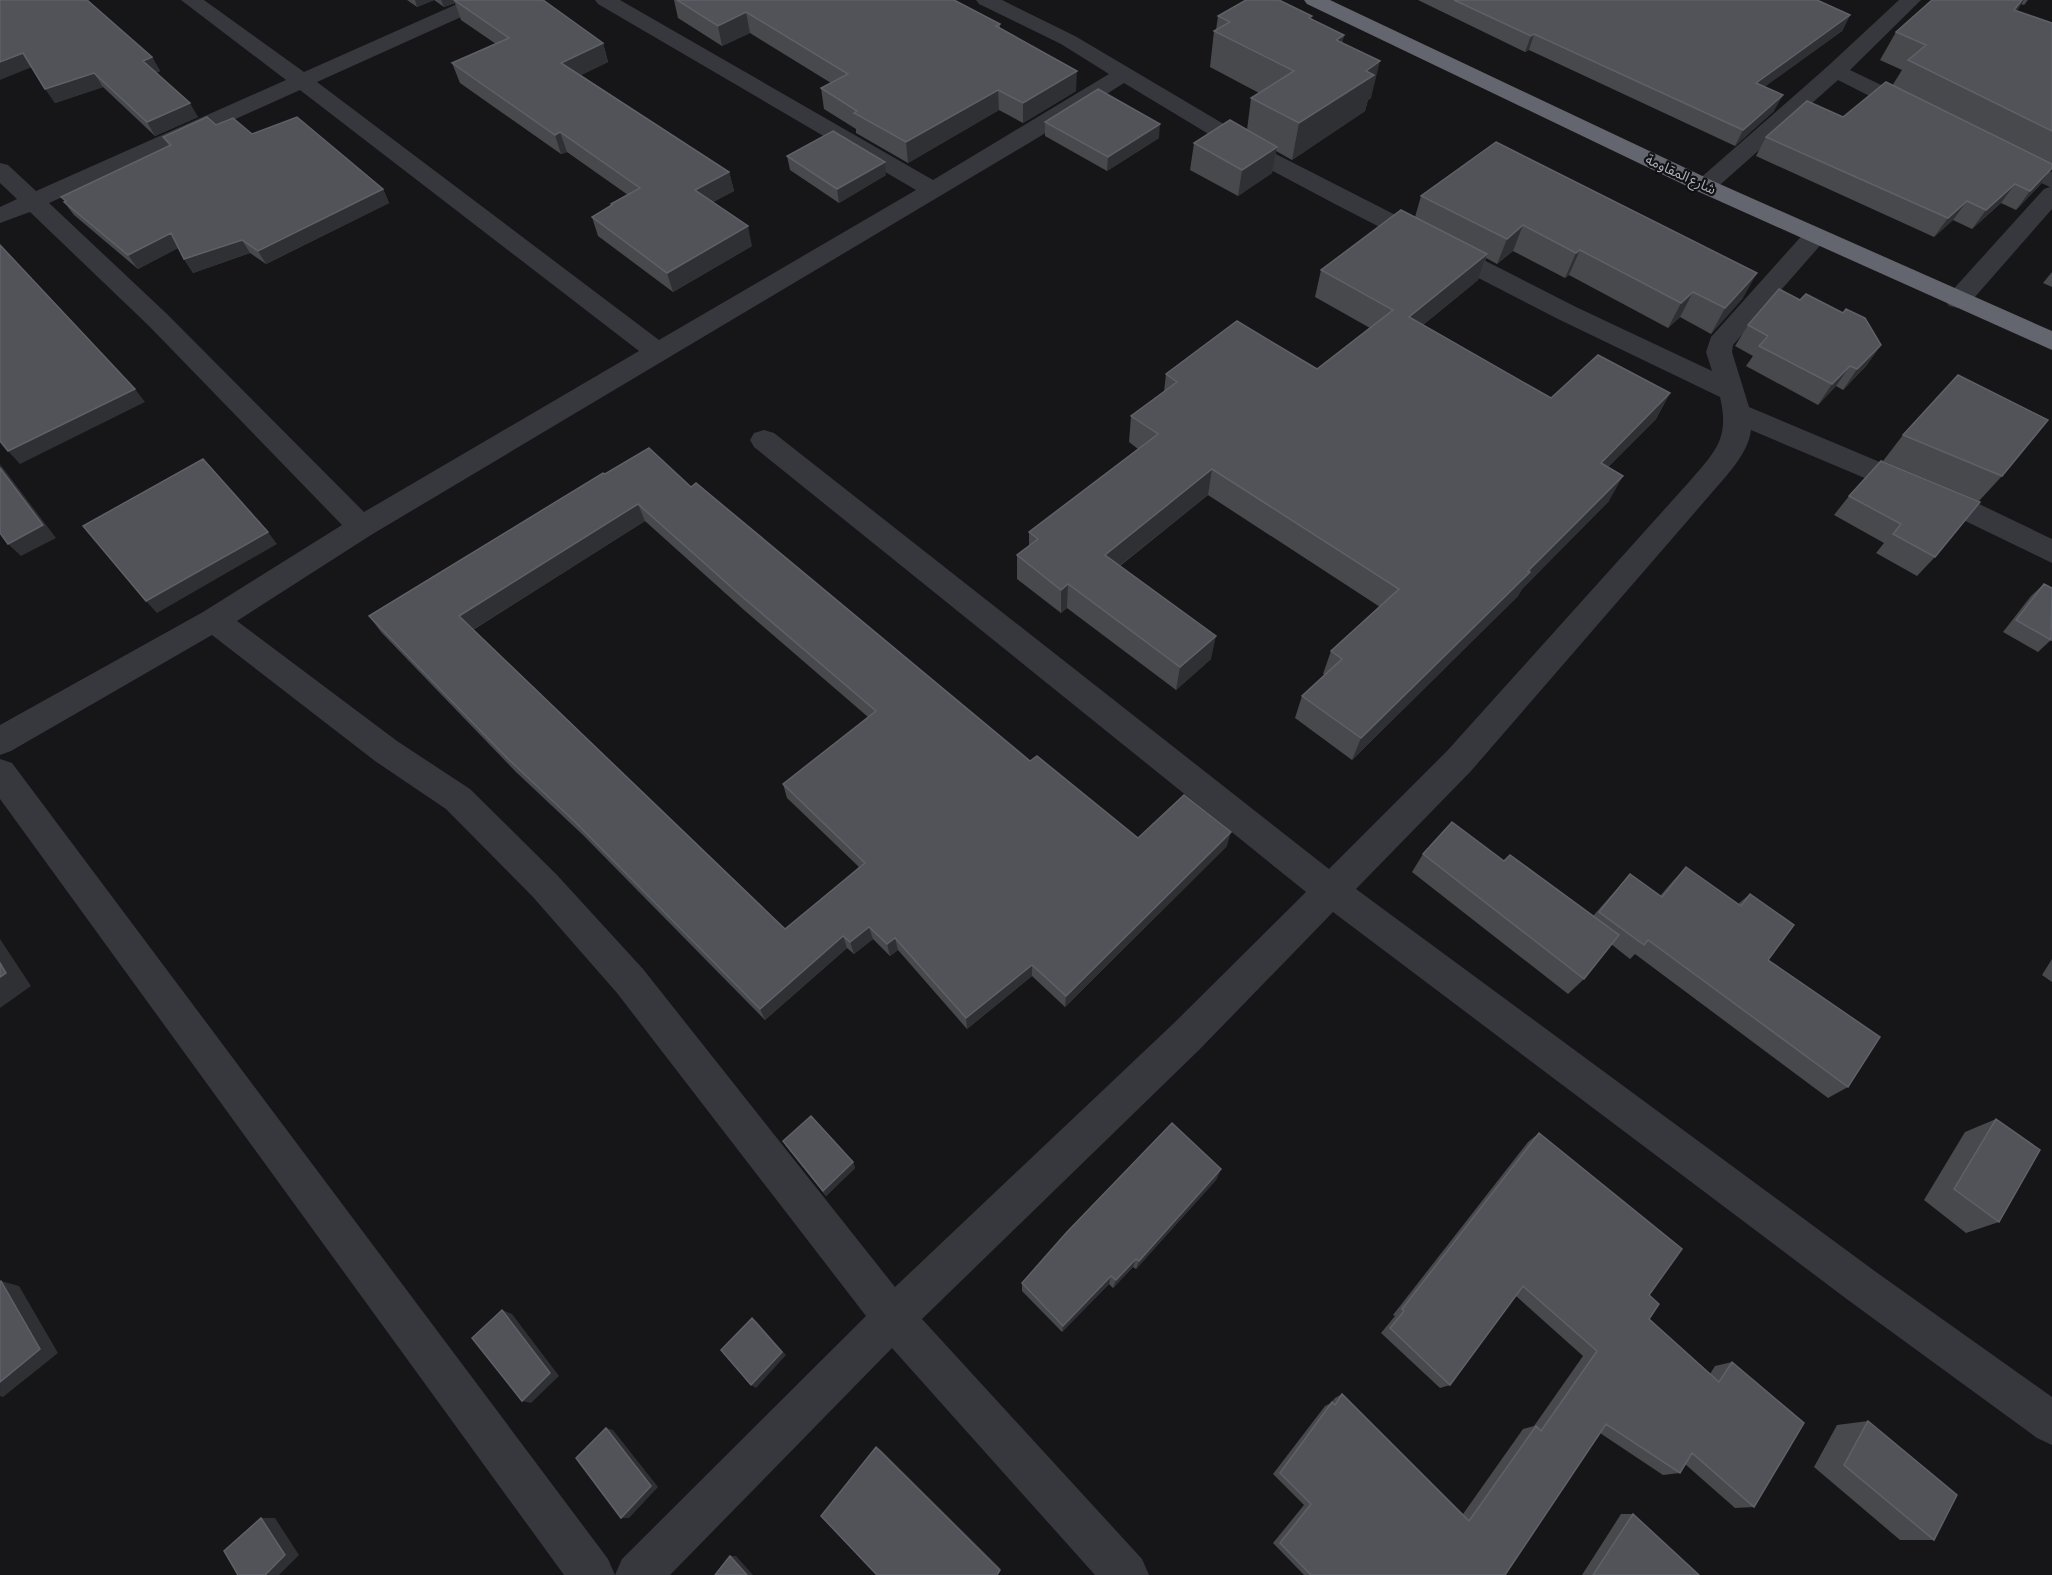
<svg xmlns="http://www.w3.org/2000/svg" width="2052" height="1575" font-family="'Asap Condensed','Noto Sans Arabic',sans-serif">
  <rect width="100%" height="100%" fill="#161618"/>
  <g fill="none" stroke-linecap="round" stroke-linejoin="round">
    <path fill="#37383d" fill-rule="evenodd" d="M181,0H204L304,72L466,0H493L490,4L317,82L659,340L916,190L598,4L595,0H620L933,180L1109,74L1061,44L979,4L976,0H1002L1075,36L1266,149L1576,307L1712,371L1706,352L1711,337L1806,231L1815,228L1824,231L1827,236L1824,241L1733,345L1732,352L1749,407L1975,502L2052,539V563L1955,516L1751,430C1748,455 1725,477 1709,496L1471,771L1356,889L1876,1272L2052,1397V1445L2037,1438L1848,1300L1333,912L1200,1049L922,1319L1142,1559L1149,1575H1095L892,1348L670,1575H615L622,1559L866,1316L617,993L533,897L446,809L375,761L212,635L11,751L0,755V725L203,612L342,525L149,326L30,212L0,223V207L17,199L0,183V163L8,165L36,191L286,80ZM1124,83L1250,159L1333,203L1558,319L1720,397C1730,439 1715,452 1689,482L1447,751L1329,869L774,433L764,430L754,433L750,440L754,447L1306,892L1174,1023L895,1287L643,969L557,875L470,789L397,741L237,621L371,535L1039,137ZM300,90L639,351L364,512L167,314L49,203Z
      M1899,0H1921L1850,70L1923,105L1926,110L1923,115L1915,117L1907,115L1838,80L1713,191L1705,193L1697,191L1693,186L1697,181L1828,66Z
      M2006,151L2052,172V209L1967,306L1958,308L1949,306L1945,300L1949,294L2044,189L2050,187L1998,163L1995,158L1998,153Z
      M0,759L12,763L608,1559L615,1575H564L0,799Z"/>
    <path fill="#63666e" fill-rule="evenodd" d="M1304,0H1330L1713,181L2052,331V350L1697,191L1307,4Z"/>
  </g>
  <path fill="#47494d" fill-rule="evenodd" d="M0,0L152,57L160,71L156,73L198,117L155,136L103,87L55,103L32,67Z
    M407,0H543L603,43L608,62L581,75L729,172L734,191L713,202L752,246L673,292L598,236L592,217L612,206L611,204L628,195L567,152L561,154L460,83L452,63L496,44L461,20L455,3L444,7L434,0L417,7Z
    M674,0H954L1000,24V29L1076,91L1023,123L999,110L908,163L856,133V129L824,109L821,88L831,83L750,33L722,46L678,18Z
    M1418,0H1817L1850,15L1842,31L1764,87L1774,111L1735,146L1529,50L1525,52Z
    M1932,0H2028L2024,5L2021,4L2017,11L2052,23V169L2040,185L2016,210L2001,203L1972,229L1953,220L1934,237L1756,156L1766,137L1843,117L1892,86L1902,70L1880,60L1896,32Z
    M1218,16L1311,19L1344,35L1342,43L1371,98L1368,100L1365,111L1292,160L1276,151L1272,173L1238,196L1190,170L1194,143L1247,130L1251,98L1259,93L1210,67L1214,31L1216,30Z
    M1045,122L1159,138L1107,171L1045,136Z
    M216,125L252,134L383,189L389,203L266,264L250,253L193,273L184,259L178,248L138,269L74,215L64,202L65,201L61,197L169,146L163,137Z
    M1496,142L1743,298L1711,334L1680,317L1668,328L1569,275L1565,278L1513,251L1497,264L1486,258L1478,280L1423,325L1551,398L1670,393L1656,419L1608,467L1609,501L1522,589L1518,596L1352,760L1295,718L1302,696L1325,675L1323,674L1331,651L1380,607L1208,495L1120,566L1211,659L1176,690L1067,608L1061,613L1017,579V555L1029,546V532L1138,449L1129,442L1131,416L1164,392L1166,374L1317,369L1370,328L1315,297L1321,270L1415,217L1421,196Z
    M787,156L886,175L839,203L790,170Z
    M2052,272V287L2043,283Z
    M1748,325L1881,345L1866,366L1843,390L1836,386L1818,405L1746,366L1753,356L1735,346Z
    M1903,435L2002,476L1979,501L1883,461Z
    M1881,461L1935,557L1917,576L1876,553L1884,543L1834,515L1849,496Z
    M605,474L691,487L1030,761L1138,838L1227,846L1065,1007L1032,976L967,1029L898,950L890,956L873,939L854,954L847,948L765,1020L584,836L516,772L381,632L369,616ZM645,521L744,610L868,717L783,784L787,798L859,867L785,929L473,630Z
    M2044,584L2052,639L2038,652L2003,632L2031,596Z
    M1423,854L1593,916L1630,874L1660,896L1672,882L1686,867L1738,904L1750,894L1768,960L1848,1087L1828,1098L1635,954L1630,959L1611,944L1584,979L1568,994L1412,872Z
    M2052,959V982L2042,975Z
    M1996,1119L1999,1222L1966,1233L1924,1200L1965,1132Z
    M1539,1133L1649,1295V1319L1710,1374L1715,1366L1732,1362L1754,1507L1735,1508L1685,1464L1680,1473L1663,1475L1600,1433L1505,1575H1304L1273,1543L1304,1505L1273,1474L1325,1406L1331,1403L1335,1398L1342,1394L1463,1514L1523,1429L1534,1426L1583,1356L1516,1296L1450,1385L1440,1388L1381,1333L1395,1316L1393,1315L1528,1142Z
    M783,1141L853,1162L855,1168L826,1196L787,1147Z
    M1221,1169L1216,1180L1136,1269L1133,1267L1113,1288L1109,1284L1062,1332L1022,1291V1283Z
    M1868,1421L1934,1540H1900L1814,1467L1837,1425Z
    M1621,1514H1633L1699,1575H1582Z"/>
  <path fill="#2f3033" d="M415,0H434L417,7Z
    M441,0H461H454L455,3L444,7Z
    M2022,0H2024L2012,19L2014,10Z
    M746,12L750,33L722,46L718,26Z
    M1850,15L1842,31L1748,99L1756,83Z
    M1534,34L1529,50L1525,52L1531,36Z
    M1344,35L1336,71V40Z
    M603,43L608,62L567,82L561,63Z
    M23,53L32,67L0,80V62Z
    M152,57L160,71L151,75L143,61Z
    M1380,61L1371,98L1368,100L1365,111L1292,160L1299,123L1366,71Z
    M1077,71L1076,91L1023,123V103Z
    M94,73L103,87L55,103L45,89Z
    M998,90L999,110L908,163L906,142Z
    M1783,95L1774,111L1735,146L1743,130Z
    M190,103L198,117L155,136L147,122Z
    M1160,124L1159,138L1107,171L1108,157Z
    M560,132L567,152L561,154L555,135Z
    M1277,147L1272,173L1238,196L1242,170Z
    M885,162L886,175L839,203L837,189Z
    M2052,168L2040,185L2016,210L2030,191Z
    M729,172L734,191L700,209L695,190Z
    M2015,184L2001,203L1972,229L1986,210Z
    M383,189L389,203L266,264L258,251Z
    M1967,201L1953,220L1934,237L1948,218Z
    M1523,225L1513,251L1497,264L1507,239Z
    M748,226L752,246L673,292L667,273Z
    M171,233L180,247L138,269L128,255Z
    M242,240L250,253L193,273L184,259Z
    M1580,250L1569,275L1565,278L1576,253Z
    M1487,254L1478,280L1401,343L1409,317Z
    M1757,273L1743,298L1711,334L1725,308Z
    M1693,292L1680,317L1668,328L1681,303Z
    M1881,345L1866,366L1843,390L1857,369Z
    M1850,366L1836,386L1818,405L1832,384Z
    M135,389L145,402L20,464L8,451Z
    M1670,393L1656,419L1587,488L1601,463Z
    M0,464L56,538L21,556L8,544Z
    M1212,469L1208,495L1103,579L1105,555Z
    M1623,476L1609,501L1522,589L1518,596L1352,760L1361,738Z
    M638,504L645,521L469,632L459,616Z
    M268,532L277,544L157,613L146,601Z
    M1068,584L1067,608L1061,613V590Z
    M1216,636L1211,659L1176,690L1180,667Z
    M1231,832L1227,846L1065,1007L1066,996Z
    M869,927L873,939L854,954L850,942Z
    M843,936L847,948L765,1020L760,1009Z
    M895,938L898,950L890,956L887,944Z
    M0,939L31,986L0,1008Z
    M1032,965V976L967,1029L966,1018Z
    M853,1162L855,1168L826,1196L823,1191Z
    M1221,1169L1216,1180L1136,1269L1139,1261Z
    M1136,1259L1133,1267L1113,1288L1116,1280Z
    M1111,1276L1109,1284L1062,1332L1063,1326Z
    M1,1281L19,1286L58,1353L3,1397L0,1396Z
    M502,1310L512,1314L559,1376L531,1403L522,1401Z
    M752,1318L757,1322L786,1355L756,1388L751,1385Z
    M606,1428L613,1430L658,1487L629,1518H621Z
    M876,1447L881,1450L1001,1569L1000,1570Z
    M261,1518H275L299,1555L279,1575H265Z
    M730,1556H736L753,1575H747Z"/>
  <path fill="#525359" stroke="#5f6168" stroke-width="1.5" fill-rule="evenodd" d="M0,0H87L152,57L143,61L190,103L147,122L94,73L45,89L23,53L0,62Z
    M454,0H543L603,43L561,63L729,172L695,190L748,226L667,273L592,217L612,205L611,204L640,188L560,132L555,135L452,63L509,38Z
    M677,0H954L1000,24L996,26L1077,71L1023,103L998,90L906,142L854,113L857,111L821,88L848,74L746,12L718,26Z
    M1246,0H1279L1312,16L1309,18L1344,35L1336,40L1380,61L1366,71L1374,75L1299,123L1251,98L1294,71L1214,31L1230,22L1218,16Z
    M1454,0H1817L1850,15L1756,83L1783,95L1743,130L1534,34L1531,36Z
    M1932,0H2022L2014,10L2052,23V131L1908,60L1926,45L1896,32Z
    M1886,82L2052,164V168L2030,191L2015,184L1986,210L1967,201L1948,218L1766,137L1807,101L1843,117Z
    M1098,89L1160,124L1108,157L1045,122Z
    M207,117L216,125L233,118L252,134L297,117L383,189L258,251L242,240L184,259L171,233L128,255L64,202L66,201L61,197L171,145L163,137Z
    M1230,120L1277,147L1242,170L1194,143Z
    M833,131L885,162L837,189L787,156Z
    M1496,142L1757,273L1725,308L1693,292L1681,303L1580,250L1576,253L1523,225L1507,239L1421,196Z
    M1401,210L1487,254L1409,317L1551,398L1598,355L1670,393L1601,463L1623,476L1528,571L1530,572L1361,738L1302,696L1342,659L1331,651L1399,589L1212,469L1105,555L1216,636L1180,667L1068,584L1061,590L1017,555L1038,539L1029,532L1158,434L1131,416L1177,382L1166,374L1237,321L1317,369L1393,310L1321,270Z
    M0,245L135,389L8,451L0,441Z
    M1779,289L1800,300L1806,294L1843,313L1846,309L1865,318L1881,345L1857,369L1850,366L1832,384L1759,346L1768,336L1748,325Z
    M1958,375L2048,420L2002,476L1903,435Z
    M649,448L691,487L696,483L1030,761L1037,756L1138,838L1184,795L1231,832L1066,996L1032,965L966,1018L895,938L887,944L869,927L850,942L843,936L760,1009L575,822L507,758L369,616L603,473L605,474ZM638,504L739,594L876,711L783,784L865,863L785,929L459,616Z
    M203,459L268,532L146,601L83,526Z
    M1881,461L1980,502L1935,557L1893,534L1901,524L1849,496Z
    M0,468L43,525L8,544L0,533Z
    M2044,584L2052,588L2051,640L2016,620Z
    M1452,822L1504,861L1510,855L1619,935L1584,979L1423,854Z
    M1686,867L1741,906L1750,894L1794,925L1768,960L1880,1037L1848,1087L1648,940L1644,945L1599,912L1630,874L1662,897Z
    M0,963L6,973L0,977Z
    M811,1116L853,1162L823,1191L783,1141Z
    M1996,1119L2040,1150L1999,1222L1954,1189Z
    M1172,1123L1221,1169L1139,1261L1136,1259L1116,1280L1111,1276L1063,1326L1022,1283L1067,1232Z
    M1539,1133L1682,1249L1649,1295L1659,1304L1649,1319L1719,1382L1732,1362L1804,1423L1754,1507L1692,1453L1680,1473L1606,1424L1505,1575H1311L1280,1543L1311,1504L1280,1473L1332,1402L1335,1405L1342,1394L1469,1521L1536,1426L1541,1431L1597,1351L1523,1286L1450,1385L1390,1328L1404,1311L1402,1309Z
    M1,1281L40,1349L0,1382V1282Z
    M502,1310L550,1373L522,1401L472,1338Z
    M752,1318L782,1352L751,1385L721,1350Z
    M1868,1421L1957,1495L1934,1540L1844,1465Z
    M606,1428L651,1486L621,1518L576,1458Z
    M876,1447L1000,1570L997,1575H877L821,1516Z
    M1633,1514L1699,1575H1593Z
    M261,1518L285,1555L265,1575H238L224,1551Z
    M730,1556L747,1575H715Z"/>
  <g text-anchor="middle" stroke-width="4.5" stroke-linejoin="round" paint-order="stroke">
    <g font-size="14" fill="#a8adb8" stroke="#111113">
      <text transform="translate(1681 174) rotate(25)" y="5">شارع المقاومة</text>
    </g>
  </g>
</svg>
